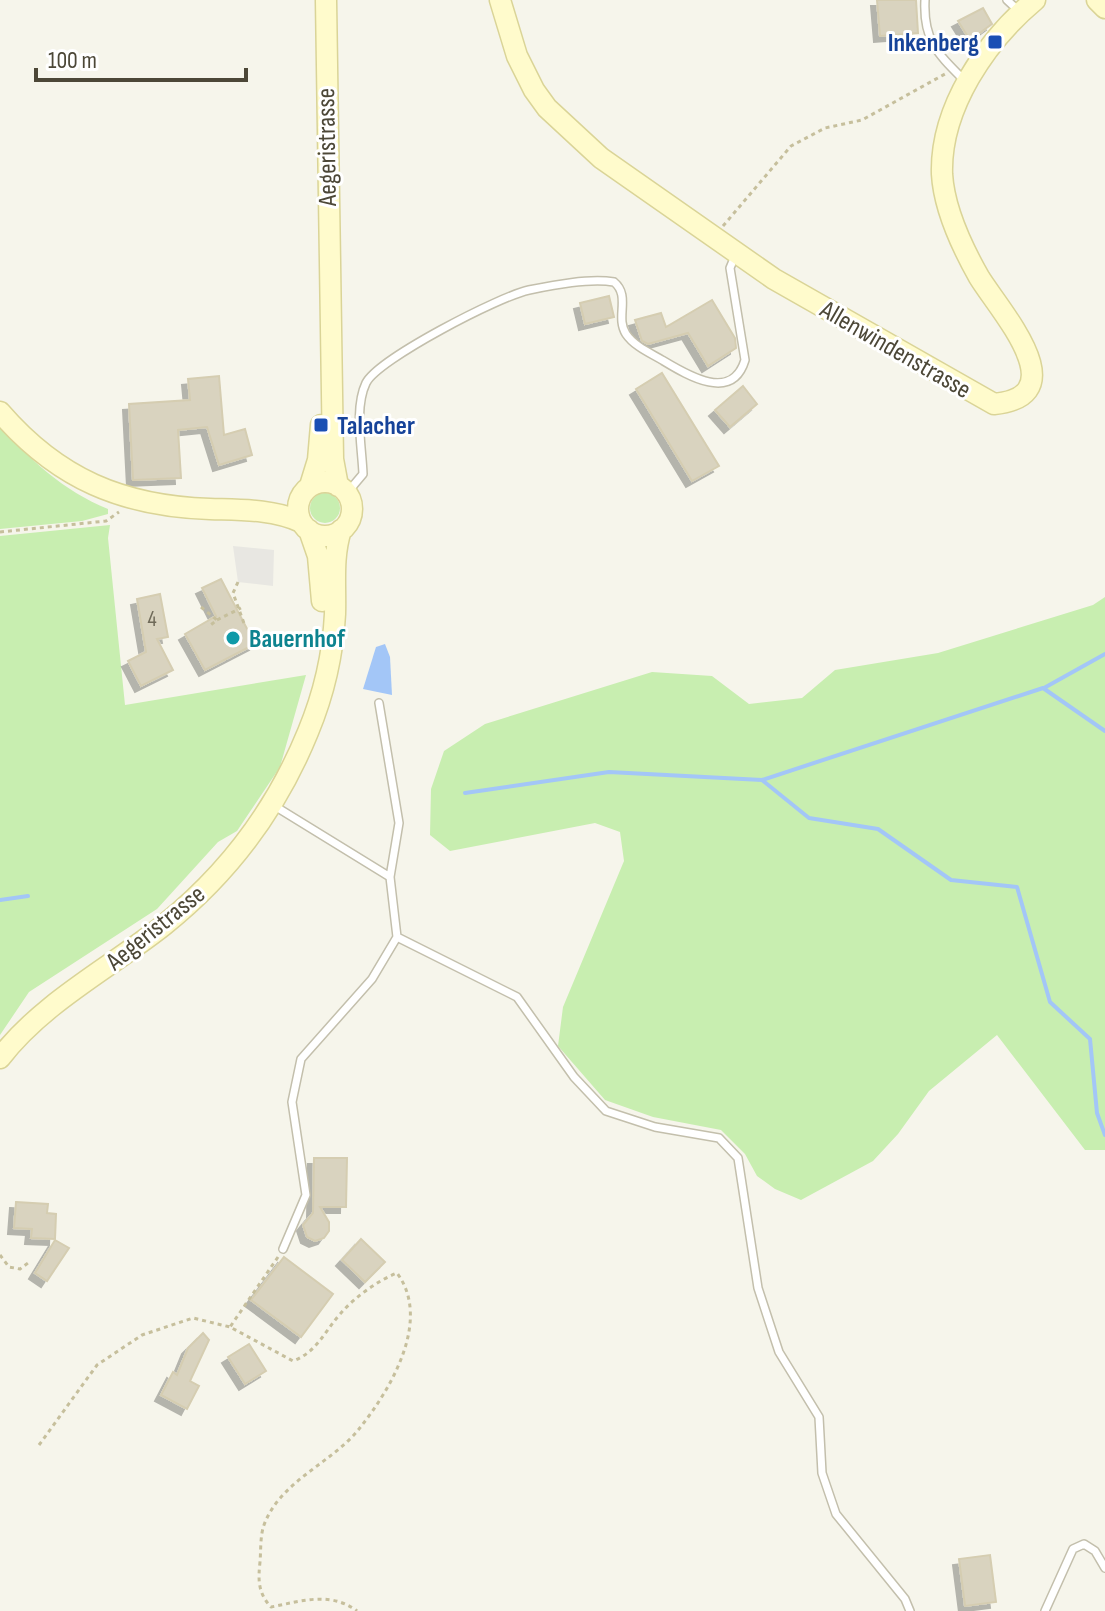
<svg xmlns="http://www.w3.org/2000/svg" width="1105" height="1611" font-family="'Sofia Sans Condensed',sans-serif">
  <defs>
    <filter id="shadow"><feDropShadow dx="-6" dy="6" stdDeviation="0" flood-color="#0004"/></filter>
  </defs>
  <rect width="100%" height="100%" fill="#f6f5eb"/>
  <path fill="#c8eeb0" d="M0,424C29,460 64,491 108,509V514L82,521L0,529Z
    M310 508a15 15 0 1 1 30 0a15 15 0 1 1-30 0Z
    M110,525L108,538L125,705L306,675L280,767L237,831L218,842L157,909L29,992L0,1035V536Z
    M1105,597V1150H1085L997,1035L929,1091L898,1134L873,1161L801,1200L775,1189L757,1176L745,1154L721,1130L653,1117L605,1100L558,1046L563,1007L624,861L620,832L595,823L450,851L430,835L431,789L444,751L485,724L652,672L712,676L749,704L802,698L835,670L938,653L1093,605Z"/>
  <path fill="#e8e7e2" d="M233,546L274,550L273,586L238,582Z"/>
  <path fill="#a3c6f7" d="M385,644L390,657L392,695L363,689L376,647Z"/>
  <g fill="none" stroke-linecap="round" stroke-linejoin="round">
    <path stroke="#a3c6f7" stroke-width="4" d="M1044,688L1105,654
      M762,780L809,818L878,829L951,880L1017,887L1050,1002L1090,1039L1097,1113L1105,1135
      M465,793L609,772L762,780L1043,688L1105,731
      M0,900L28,896"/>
  </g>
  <path fill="#d9d3bf" stroke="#d5cdb1" stroke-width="2" filter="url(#shadow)" d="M877,0H916L918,33L880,36Z
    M983,8L992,24L970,40L958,21Z
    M609,296L614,317L585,324L580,303Z
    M712,300L735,338L736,348L708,366L688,333L648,344L642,341L635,320L661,313L666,327Z
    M662,373L719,466L692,481L636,389Z
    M219,376L224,435L245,429L252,455L219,465L207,427L178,430L181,478L133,480L129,404L190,400L188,379Z
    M743,386L757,404L730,427L715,410Z
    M221,579L255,644L205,670L185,634L216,616L202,588Z
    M160,594L168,637L157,639L173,670L141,686L128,661L146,652L137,599Z
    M314,1158H347L346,1207H320L329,1222V1231L324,1238L315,1241L307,1237L303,1225L313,1213Z
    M16,1202L48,1204L47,1213L56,1214L55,1239L31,1238L32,1229L14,1228Z
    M361,1239L385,1262L365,1282L342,1260Z
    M55,1240L69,1248L47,1281L35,1273Z
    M284,1257L333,1294L301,1337L251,1300Z
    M203,1333L209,1340L190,1381L199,1386L187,1409L161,1395L173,1372L177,1375L188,1348Z
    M249,1344L266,1371L245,1384L228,1357Z
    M990,1555L996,1602L965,1606L959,1559Z"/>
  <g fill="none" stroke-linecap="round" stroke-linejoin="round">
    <defs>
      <path id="lane" d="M925,0C923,40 937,53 964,80
        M1007,0L1020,12
        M347,493L363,474C362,447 354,408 366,383C378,359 500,296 529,290C554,285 589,278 614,282C631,296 615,317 626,334C634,346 650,353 662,360C687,375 732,403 745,360L730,268L735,256
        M379,703L399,823L390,877
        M273,805L390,877L397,937L517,997L574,1077L606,1111L655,1127L719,1138L738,1158L758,1288L779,1352L819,1417L822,1473L836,1514L905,1599L910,1611
        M283,1249L306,1195L292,1102L301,1059L372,979L397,937
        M1045,1611L1073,1549L1084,1544L1095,1551L1105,1568"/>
      <path id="secondary" d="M326,0L333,459L338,486
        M500,0L517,56L534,90L547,108L601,158L774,279L994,404C1078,396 999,310 979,277C962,247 944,209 942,174C940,108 986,41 1035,0
        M1097,0L1105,8
        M0,412C58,479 122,506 210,509C240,510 273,509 301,522
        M298 509a27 27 0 1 1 54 0a27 27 0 1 1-54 0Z
        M310,486L318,460L321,425
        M309,530L318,556L322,601
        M0,1058C43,1002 110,968 164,925C229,873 277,808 308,732C323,696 333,654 335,614C336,586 332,558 341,530"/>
    </defs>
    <use href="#lane" stroke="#c3bfac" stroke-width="10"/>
    <use href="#secondary" stroke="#dad497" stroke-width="23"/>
    <path stroke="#c6bf9c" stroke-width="3" stroke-dasharray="4 4" stroke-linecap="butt" d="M723,226L791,146L825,128L862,120L945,74
      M356,522L359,510L357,495
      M0,532L106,521L119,512
      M238,582L233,593L245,626
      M201,607L217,620L208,627
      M217,620L241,608
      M0,1255L9,1267L20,1269L28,1263
      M278,1257L230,1327L293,1361C317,1352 324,1332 341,1313C355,1297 377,1281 397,1273C432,1320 391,1389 359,1429C332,1463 280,1481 264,1525C260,1536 261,1551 260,1562C258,1580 258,1593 271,1607C302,1601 330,1591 357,1611
      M39,1445L97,1365L142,1335L193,1318L230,1327"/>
    <use href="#lane" stroke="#fff" stroke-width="7"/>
    <use href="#secondary" stroke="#fffbcc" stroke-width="20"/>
  </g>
  <g fill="#1a4fb4" stroke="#fff" stroke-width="3">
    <rect x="987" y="34" width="16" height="16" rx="4"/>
    <rect x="313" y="417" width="16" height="16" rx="4"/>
  </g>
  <circle fill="#0f9aa8" stroke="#fff" stroke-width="3" cx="233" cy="638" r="8"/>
  <g text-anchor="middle" stroke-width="6" stroke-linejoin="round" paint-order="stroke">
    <g font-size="22" fill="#6f6a59">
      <text x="152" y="626">4</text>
    </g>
    <g font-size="26" font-weight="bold" fill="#164399" stroke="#fff" text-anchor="end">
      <text x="979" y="51">Inkenberg</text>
      <text x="337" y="434" text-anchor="start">Talacher</text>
    </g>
    <g font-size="26" fill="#4c4737" stroke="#fff">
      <text transform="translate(326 147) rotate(-91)" y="9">Aegeristrasse</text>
      <text transform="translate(896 349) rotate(30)" y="9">Allenwindenstrasse</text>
      <text transform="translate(155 927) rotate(-39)" y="9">Aegeristrasse</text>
    </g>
    <g font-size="26" font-weight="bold" fill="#0d838f" stroke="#fff" text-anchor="start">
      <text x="249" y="647">Bauernhof</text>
    </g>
  </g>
  <path d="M36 68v12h210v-12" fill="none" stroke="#4c4737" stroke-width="4"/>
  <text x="48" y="68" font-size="24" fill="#4c4737" stroke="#ffffff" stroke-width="6" paint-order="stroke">100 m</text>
</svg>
